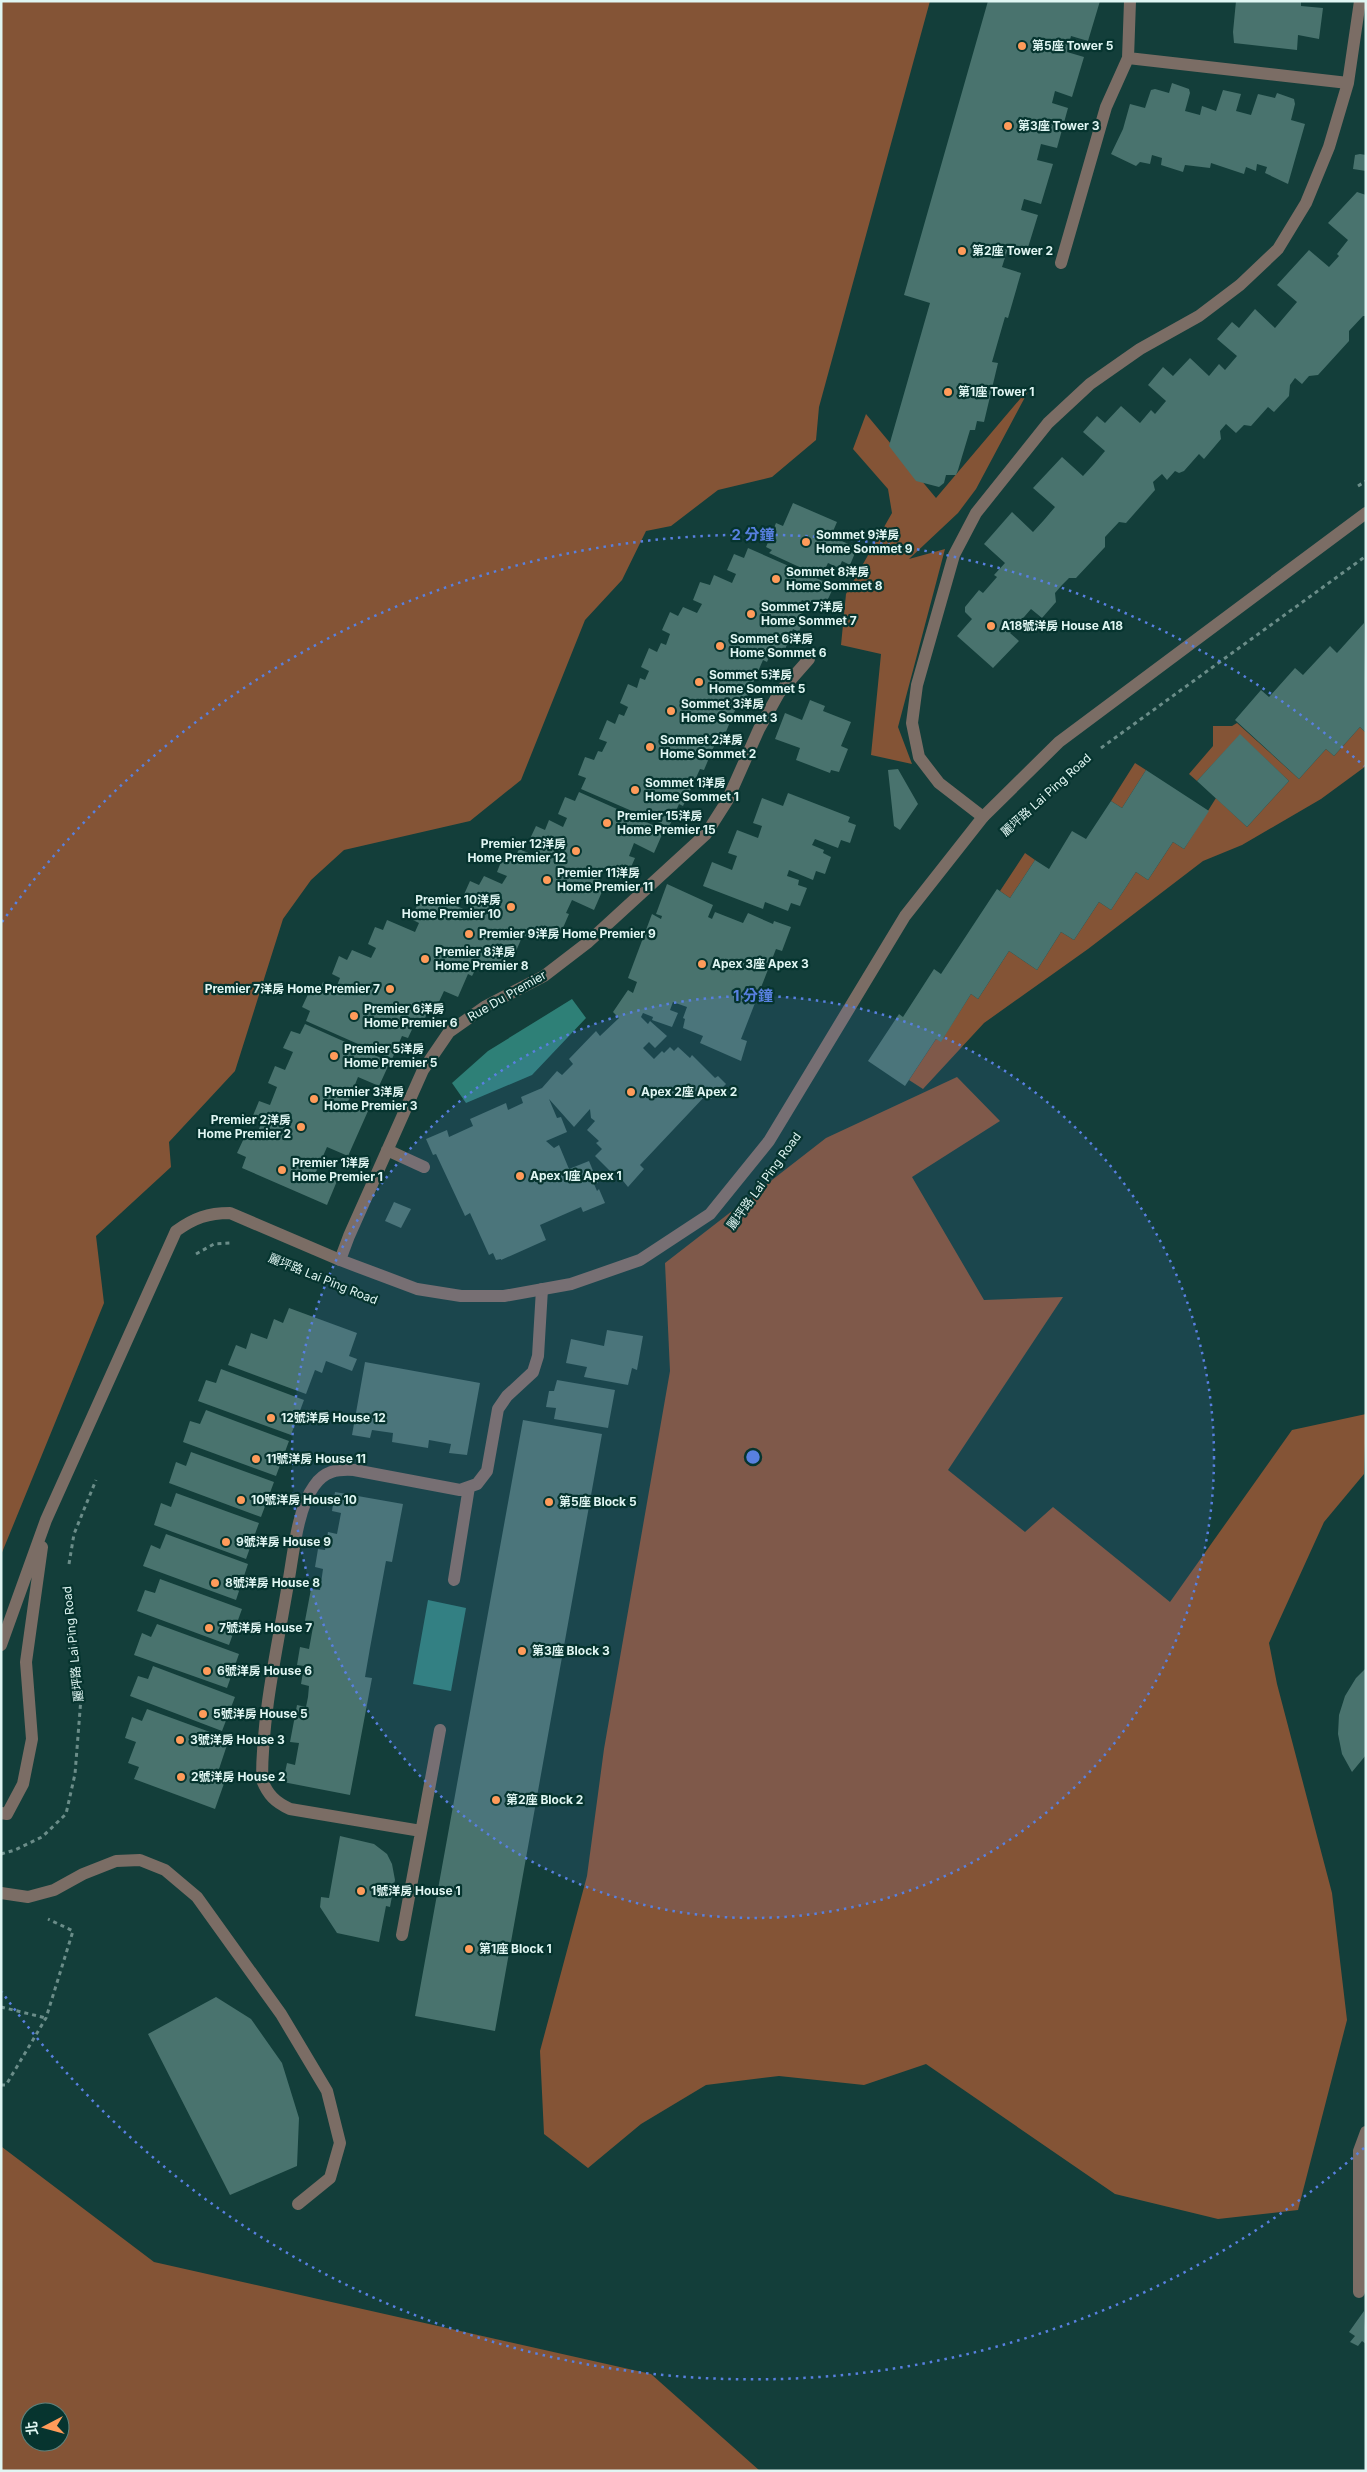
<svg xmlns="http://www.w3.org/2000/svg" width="1367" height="2472" font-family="Inter,'Noto Sans TC',sans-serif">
  <rect width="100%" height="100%" fill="#133e3a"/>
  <path fill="#845436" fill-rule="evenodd" d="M1,1H930L819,407L816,440L772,477L718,490L671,526L646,531L622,580L585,620L521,780L470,821L344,850L311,880L283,919L235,1071L169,1142L171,1167L96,1236L104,1303L1,1555Z
    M1031,386L976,489L958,513L909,559L945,549L898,727L912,764L871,755L881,654L841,645L846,594L892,513L888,489L853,449L866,414L936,498Z
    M1237,723L1299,779L1326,749L1334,756L1360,727L1366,733V766L1321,799L1242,845L1203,861L1088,949L984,1023L923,1089L909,1080L936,1039L941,1041L971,994L978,999L1009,951L1037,970L1061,932L1074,940L1099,902L1111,910L1136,872L1148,880L1173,842L1184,849L1216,798L1247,827L1289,781L1240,735L1197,781L1189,774L1213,746V726H1232Z
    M1135,763L1146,770L1122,808L1111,801Z
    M1025,853L1035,860L1010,898L1000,891Z
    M957,1077L1000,1121L912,1177L984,1300L1063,1297L948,1470L1025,1532L1053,1507L1170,1602L1292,1430L1366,1414L1364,1474L1324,1522L1269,1643L1277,1684L1332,1893L1347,2020L1298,2210L1218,2219L1115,2194L926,2064L864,2085L779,2076L706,2085L641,2124L588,2168L544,2134L540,2051L587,1876L604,1749L670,1371L665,1263L826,1138Z
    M2,2147L154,2262L651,2374L760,2471H1ZM30,2412H60V2442H30Z"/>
  <path fill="#2e8077" d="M572,999L586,1018L532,1075L466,1103L452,1083L488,1051Z
    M428,1600L466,1608L451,1691L413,1684Z"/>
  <path fill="#49736e" d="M988,1H1100L1088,41L1071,36L1067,52L1084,57L1072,97L1055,91L1052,103L1068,108L1057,148L1041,144L1037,160L1053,164L1041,204L1024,199L1021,210L1038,215L1026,254L1008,248L1002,267L1021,273L1008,318L1005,317L992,362L998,363L984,422L977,421L975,430H970L958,470L956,475H946L944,483L939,487L916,481L889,446L930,303L904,295Z
    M1236,1H1301V6L1323,8L1319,39L1298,35L1297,50L1234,43L1233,32Z
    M1172,83L1189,89L1190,93L1185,111L1200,115L1202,106L1216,111L1223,90L1241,94L1236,111L1251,115L1258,94L1275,98L1277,93L1294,99L1295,104L1291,120L1305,124L1288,184L1265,173L1267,167L1257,164L1256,171L1246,167L1244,174L1211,163L1210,168L1185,165L1183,172L1161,165L1162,158L1152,155L1150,164L1140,162L1136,166L1111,154L1123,129L1130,104L1145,108L1151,90L1155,89L1169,93Z
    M1360,154L1366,155V171L1353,169L1355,155Z
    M1357,192L1366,195V316H1363L1349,331V341L1318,375L1309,376L1302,384L1295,378L1290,385L1289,396L1274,412L1268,407L1251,426L1244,425L1236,433L1226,424L1220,431L1221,439L1204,459L1199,454L1184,471L1179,473L1175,471L1167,480L1162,474L1153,482L1155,490L1141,506L1126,523L1119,522L1105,537V547L1076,578H1069L1062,585L1055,593L1056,602L1042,618L1031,609L1010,633L1019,641L993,668L957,636L972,619L965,612V607L979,590L983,593L997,577L994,575L1005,563L984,544L1012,512L1033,532L1044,520L1055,507L1033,488L1062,457L1083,476L1094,464L1105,451L1083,432L1097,416L1105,423L1121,406L1140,423L1151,410L1155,414L1166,401L1148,385L1163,367L1173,376L1190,358L1209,376L1219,364L1225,370L1237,356L1217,339L1232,322L1239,328L1255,309L1275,328L1297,302L1277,285L1309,250L1329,267L1339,256L1337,254L1348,240L1328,223Z
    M793,503L837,522L831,536L857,548L850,565L842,561L839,568L828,563L821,577L769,553L772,550L766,547L776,523L783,526Z
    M748,548L834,586L823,610L802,600L797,611L805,615L799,632L793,629L784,652L773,647L767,662L763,660L746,699L741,696L725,734L720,732L704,770L700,769L683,806L679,804L669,827L581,789L586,778L578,775L585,757L594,760L598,751L602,752L607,742L599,739L607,720L615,724L619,714L624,716L628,707L620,703L628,684L637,688L640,678L645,680L649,671L641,667L649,648L657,652L661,643L666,645L670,634L662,630L670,612L678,616L683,607L697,613L702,604L693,600L700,582L710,585L714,575L732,583L736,574L727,570L734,554L744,558Z
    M1364,623L1366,733L1360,727L1334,756L1326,749L1299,779L1235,720L1261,690L1269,697L1295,668L1303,675L1330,646L1337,653Z
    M810,700L825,706L823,711L851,722L841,746L848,749L839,772L831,770L830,773L796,760L800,748L775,739L785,713L802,720Z
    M1240,734L1289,781L1247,827L1197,781Z
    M898,769L918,804L900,830L894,826L888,770Z
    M1146,770L1209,811L1184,849L1173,842L1148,880L1136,872L1111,910L1099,902L1074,940L1061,932L1037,970L1009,951L978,999L971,994L941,1042L936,1039L905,1086L868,1061L899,1014L903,1017L934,969L941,974L997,889L1010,898L1035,860L1049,869L1072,831L1086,839L1111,801L1122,808Z
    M579,792L664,830L654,853L634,843L629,856L635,858L625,881L603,871L598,884L604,887L594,910L572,900L566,913L569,914L559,937L538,927L533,939L523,935L516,951L511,948L501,970L480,961L472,976L468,974L458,997L444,991L437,1006L431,1003L422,1026L415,1023L408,1038L402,1036L392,1059L306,1021L310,1011L302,1007L311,988L319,992L323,982L336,988L340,978L332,974L339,956L347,960L352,950L371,958L376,948L368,944L375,927L383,930L387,920L415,932L419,923L411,919L419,901L427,905L432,895L468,911L472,902L462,899L470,881L479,885L484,876L502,884L507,876L497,872L504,854L515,858L519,849L533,855L537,846L528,843L536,826L545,830L549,820L563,827L567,818L558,814L565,797L575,801Z
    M788,793L850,817L848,822L856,825L850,843L841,840L838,848L815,839L812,845L824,850L823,853L831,857L825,874L816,871L813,880L789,870L787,876L799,880L798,885L807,888L800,906L791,903L788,911L765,902L763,909L703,886L712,862L732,870L737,856L728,853L737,830L758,838L762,826L753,823L762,798L783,806Z
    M667,884L713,905L708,917L712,919L715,912L743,923L748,913L773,924L774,921L791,927L782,951L776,949L741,1039L747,1041L741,1061L700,1043L703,1036L683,1028L685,1019L683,1018L687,1007L673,1002L670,1010L678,1013L672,1027L652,1020L653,1017L643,1013L641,1017L648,1024L650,1021L667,1036L655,1048L649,1042L643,1048L654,1059L662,1051L664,1053L670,1047L674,1051L678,1047L690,1058L692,1055L715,1078L718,1076L726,1084L711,1099L706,1095L640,1165L644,1169L628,1187L615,1171L612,1173L595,1156L602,1149L596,1143L599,1141L587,1130L595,1121L591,1118L590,1109L574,1127L549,1099L557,1118L561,1117L567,1132L546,1141L554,1148L559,1145L569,1169L589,1161L598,1183L594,1184L597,1191L599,1189L605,1203L583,1212L581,1207L540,1225L546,1240L501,1260V1259L496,1260L493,1253L489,1255L470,1213L465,1216L436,1154L433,1155L426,1139L447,1130L449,1137L473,1126L470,1119L506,1103L508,1110L523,1103L521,1097L542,1088L557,1071L562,1075L573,1064L569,1059L596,1031L600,1036L619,1018L613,1012L628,990L633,993L637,982L628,978L652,914L661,919L662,916L656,914Z
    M305,1024L390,1062L379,1086L358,1077L348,1102L368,1111L348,1156L327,1147L316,1172L337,1181L327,1205L242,1168L246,1157L237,1153L245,1136L254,1140L262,1122L252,1118L259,1101L270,1105L277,1087L268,1083L275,1066L285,1070L293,1052L283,1048L291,1031L300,1034Z
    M394,1202L411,1209L401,1228L385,1221Z
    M289,1308L357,1333L349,1356L357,1359L352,1371L326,1361L322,1373L315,1370L306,1394L228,1365L236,1345L246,1349L251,1333L267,1339L274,1319L283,1323Z
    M607,1330L643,1336L637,1370L632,1368L628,1385L584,1377L587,1367L566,1363L571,1339L604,1346Z
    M365,1362L480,1383L467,1455L449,1453L451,1444L429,1440L428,1448L392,1442L393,1433L372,1430L370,1438L352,1435Z
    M221,1369L304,1400L291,1435L198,1401L206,1380L216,1383Z
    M557,1380L615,1390L608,1428L554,1419L556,1408L546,1407L549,1391H554Z
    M206,1410L289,1441L276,1476L183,1442L190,1421L200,1424Z
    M523,1420L602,1434L495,2031L415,2016Z
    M191,1452L274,1482L261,1517L169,1483L176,1462L186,1466Z
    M335,1492L403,1504L392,1562L386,1561L370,1648L365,1677L372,1678L350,1795L283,1782L287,1763L295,1765L299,1743L290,1742L297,1705L306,1707L308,1697L309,1686L301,1684L304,1666L297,1665L300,1647L309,1649L313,1627L304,1626L311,1589L320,1590L323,1569L315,1567L318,1549L325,1550L328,1532L337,1534L341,1513L332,1511Z
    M176,1493L259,1523L246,1559L154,1525L161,1503L171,1507Z
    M166,1534L248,1564L236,1600L143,1566L151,1545L160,1549Z
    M160,1579L242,1609L229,1645L137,1611L145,1590L155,1593Z
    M157,1624L239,1654L227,1688L134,1655L142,1633L151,1637Z
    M153,1666L235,1697L222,1731L130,1696L138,1676L148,1679Z
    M1366,1668V1755L1352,1772L1342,1754L1338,1734L1339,1715L1345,1696L1356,1678Z
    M147,1709L229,1739L218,1772L227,1775L215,1809L134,1779L139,1767L128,1763L136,1742L125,1738L132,1717L142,1721Z
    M340,1836L374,1844L387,1854L392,1864L395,1880L390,1907L386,1906L379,1942L337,1933L320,1907L321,1897L329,1898Z
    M216,1997L251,2019L282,2063L299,2118L297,2166L230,2195L148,2034Z
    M1364,2311L1366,2344L1362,2341L1358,2346L1350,2342L1355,2336L1349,2332Z"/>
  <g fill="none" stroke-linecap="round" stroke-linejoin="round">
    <path stroke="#6b8d89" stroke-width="3" stroke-dasharray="4 4" stroke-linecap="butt" d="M1358,486L1366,481
      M1101,748L1366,556
      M196,1254L214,1244L230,1243
      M69,1564L74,1534L96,1480
      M1,1854L15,1850L42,1837L66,1814L75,1774L81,1698L66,1585
      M1,2007L46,2018
      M1,2085H6L46,2018L73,1931L48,1919"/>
    <path stroke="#7b6d65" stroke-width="12" d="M1128,58L1348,83
      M1061,263L1106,107L1128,58L1130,1
      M983,817L939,783L919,757L912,723L917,685L954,555L976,513L1048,423L1090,384L1140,349L1199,316L1240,285L1278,249L1306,203L1329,147L1348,83L1360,1
      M387,1150L424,1167
      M340,1260L349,1236L423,1070L449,1032L486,1006L544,976L587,943L706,834L727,801L759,729L779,693L809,659
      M454,1580L469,1487
      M421,1831L290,1809C275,1802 268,1795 262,1780C262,1715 277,1649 288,1584C293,1557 297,1509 314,1486C324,1471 337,1469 354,1470L460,1490L477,1484L487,1471L498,1409L507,1396L533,1372L538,1356L542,1289
      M1,1893L28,1897L54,1890L83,1874L116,1861L140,1860L165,1870L197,1897L281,2014L327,2091L340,2143L330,2178L298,2204
      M402,1935L440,1730
      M1359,2292V2151L1366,2132"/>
    <path stroke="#7b6d65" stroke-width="12" d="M1,1645L46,1520L176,1231C194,1218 208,1213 230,1213L340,1260L417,1289L461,1296H504L571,1284L640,1260L710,1214L769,1141L905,916L983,817L1059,742L1366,513
      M1,1813L7,1814L23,1784L32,1739L26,1662L42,1547"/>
  </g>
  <circle cx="753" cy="1457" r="461" fill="#5880e0" fill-opacity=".12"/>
  <g fill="none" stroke="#5880e0" stroke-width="2.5" stroke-dasharray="2.5 5">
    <circle cx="753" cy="1457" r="461"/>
    <path d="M1364 2148A922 922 0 0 1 2 1992M2 922A922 922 0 0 1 1364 766"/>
  </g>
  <g fill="#ff9b5a" stroke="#06342f" stroke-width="2">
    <circle cx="1022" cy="46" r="5"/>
    <circle cx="1008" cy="126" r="5"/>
    <circle cx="962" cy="251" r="5"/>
    <circle cx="948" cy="392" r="5"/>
    <circle cx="806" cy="542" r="5"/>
    <circle cx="776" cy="579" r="5"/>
    <circle cx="751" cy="614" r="5"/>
    <circle cx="991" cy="626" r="5"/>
    <circle cx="720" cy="646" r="5"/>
    <circle cx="699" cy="682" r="5"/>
    <circle cx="671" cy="711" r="5"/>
    <circle cx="650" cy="747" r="5"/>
    <circle cx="635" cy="790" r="5"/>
    <circle cx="607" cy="823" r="5"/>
    <circle cx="576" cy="851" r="5"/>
    <circle cx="547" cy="880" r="5"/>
    <circle cx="511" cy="907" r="5"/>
    <circle cx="469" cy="934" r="5"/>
    <circle cx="425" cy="959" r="5"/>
    <circle cx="702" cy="964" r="5"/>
    <circle cx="390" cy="989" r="5"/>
    <circle cx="354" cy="1016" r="5"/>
    <circle cx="334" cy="1056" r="5"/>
    <circle cx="631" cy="1092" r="5"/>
    <circle cx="314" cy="1099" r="5"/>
    <circle cx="301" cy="1127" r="5"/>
    <circle cx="282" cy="1170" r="5"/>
    <circle cx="520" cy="1176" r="5"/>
    <circle cx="271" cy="1418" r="5"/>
    <circle cx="256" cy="1459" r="5"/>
    <circle cx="241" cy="1500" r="5"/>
    <circle cx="549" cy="1502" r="5"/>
    <circle cx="226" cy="1542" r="5"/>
    <circle cx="215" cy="1583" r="5"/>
    <circle cx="209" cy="1628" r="5"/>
    <circle cx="522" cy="1651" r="5"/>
    <circle cx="207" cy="1671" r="5"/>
    <circle cx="203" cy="1714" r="5"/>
    <circle cx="180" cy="1740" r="5"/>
    <circle cx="181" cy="1777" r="5"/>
    <circle cx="496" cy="1800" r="5"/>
    <circle cx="361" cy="1891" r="5"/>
    <circle cx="469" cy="1949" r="5"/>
  </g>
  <g text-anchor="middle" stroke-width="4.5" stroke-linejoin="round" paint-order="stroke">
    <g font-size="12" font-weight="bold" fill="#e0f6f3" stroke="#06342f" text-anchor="start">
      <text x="1032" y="50">第5座 Tower 5</text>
      <text x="1018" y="130">第3座 Tower 3</text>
      <text x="972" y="255">第2座 Tower 2</text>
      <text x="958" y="396">第1座 Tower 1</text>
      <text x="816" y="539">Sommet 9洋房<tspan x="816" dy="14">Home Sommet 9</tspan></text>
      <text x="786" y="576">Sommet 8洋房<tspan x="786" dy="14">Home Sommet 8</tspan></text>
      <text x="761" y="611">Sommet 7洋房<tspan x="761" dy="14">Home Sommet 7</tspan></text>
      <text x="1001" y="630">A18號洋房 House A18</text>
      <text x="730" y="643">Sommet 6洋房<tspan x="730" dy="14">Home Sommet 6</tspan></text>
      <text x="709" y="679">Sommet 5洋房<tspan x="709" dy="14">Home Sommet 5</tspan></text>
      <text x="681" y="708">Sommet 3洋房<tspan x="681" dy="14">Home Sommet 3</tspan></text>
      <text x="660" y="744">Sommet 2洋房<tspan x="660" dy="14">Home Sommet 2</tspan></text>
      <text x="645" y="787">Sommet 1洋房<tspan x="645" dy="14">Home Sommet 1</tspan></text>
      <text x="617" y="820">Premier 15洋房<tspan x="617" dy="14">Home Premier 15</tspan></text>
      <text x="566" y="848" text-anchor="end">Premier 12洋房<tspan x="566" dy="14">Home Premier 12</tspan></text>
      <text x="557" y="877">Premier 11洋房<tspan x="557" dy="14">Home Premier 11</tspan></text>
      <text x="501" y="904" text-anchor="end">Premier 10洋房<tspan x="501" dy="14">Home Premier 10</tspan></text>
      <text x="479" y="938">Premier 9洋房 Home Premier 9</text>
      <text x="435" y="956">Premier 8洋房<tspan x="435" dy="14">Home Premier 8</tspan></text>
      <text x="712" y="968">Apex 3座 Apex 3</text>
      <text x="380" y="993" text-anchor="end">Premier 7洋房 Home Premier 7</text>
      <text x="364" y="1013">Premier 6洋房<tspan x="364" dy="14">Home Premier 6</tspan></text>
      <text x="344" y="1053">Premier 5洋房<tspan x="344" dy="14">Home Premier 5</tspan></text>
      <text x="324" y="1096">Premier 3洋房<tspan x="324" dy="14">Home Premier 3</tspan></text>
      <text x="641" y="1096">Apex 2座 Apex 2</text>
      <text x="291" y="1124" text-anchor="end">Premier 2洋房<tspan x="291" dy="14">Home Premier 2</tspan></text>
      <text x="292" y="1167">Premier 1洋房<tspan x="292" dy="14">Home Premier 1</tspan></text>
      <text x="530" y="1180">Apex 1座 Apex 1</text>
      <text x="281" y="1422">12號洋房 House 12</text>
      <text x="266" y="1463">11號洋房 House 11</text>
      <text x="251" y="1504">10號洋房 House 10</text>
      <text x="559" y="1506">第5座 Block 5</text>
      <text x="236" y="1546">9號洋房 House 9</text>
      <text x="225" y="1587">8號洋房 House 8</text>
      <text x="219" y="1632">7號洋房 House 7</text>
      <text x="532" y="1655">第3座 Block 3</text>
      <text x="217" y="1675">6號洋房 House 6</text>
      <text x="213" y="1718">5號洋房 House 5</text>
      <text x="190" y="1744">3號洋房 House 3</text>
      <text x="191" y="1781">2號洋房 House 2</text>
      <text x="506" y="1804">第2座 Block 2</text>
      <text x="371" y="1895">1號洋房 House 1</text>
      <text x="479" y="1953">第1座 Block 1</text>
    </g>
    <g font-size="12" fill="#e0f6f3" stroke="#06342f">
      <text transform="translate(1046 795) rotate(-42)" y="4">麗坪路 Lai Ping Road</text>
      <text transform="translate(507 996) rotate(-30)" y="4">Rue Du Premier</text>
      <text transform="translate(764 1181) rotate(-54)" y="4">麗坪路 Lai Ping Road</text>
      <text transform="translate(323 1279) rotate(22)" y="4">麗坪路 Lai Ping Road</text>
      <text transform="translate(73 1644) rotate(-96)" y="4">麗坪路 Lai Ping Road</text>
    </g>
  </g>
  <circle cx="753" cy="1457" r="8" fill="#5880e0" stroke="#06342f" stroke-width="2.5"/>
  <g font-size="15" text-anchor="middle" font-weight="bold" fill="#5880e0" stroke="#06342f" stroke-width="4.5" stroke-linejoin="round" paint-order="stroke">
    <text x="753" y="540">2 分鐘</text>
    <text x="753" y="1001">1 分鐘</text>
  </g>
  <rect width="1367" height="2472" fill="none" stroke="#e0f6f3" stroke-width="5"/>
  <g transform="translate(45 2427) rotate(264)"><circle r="24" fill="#06342f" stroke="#5d827d"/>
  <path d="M0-4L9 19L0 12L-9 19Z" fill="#ff9b5a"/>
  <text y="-8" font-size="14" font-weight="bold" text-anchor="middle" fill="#e0f6f3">北</text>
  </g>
</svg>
